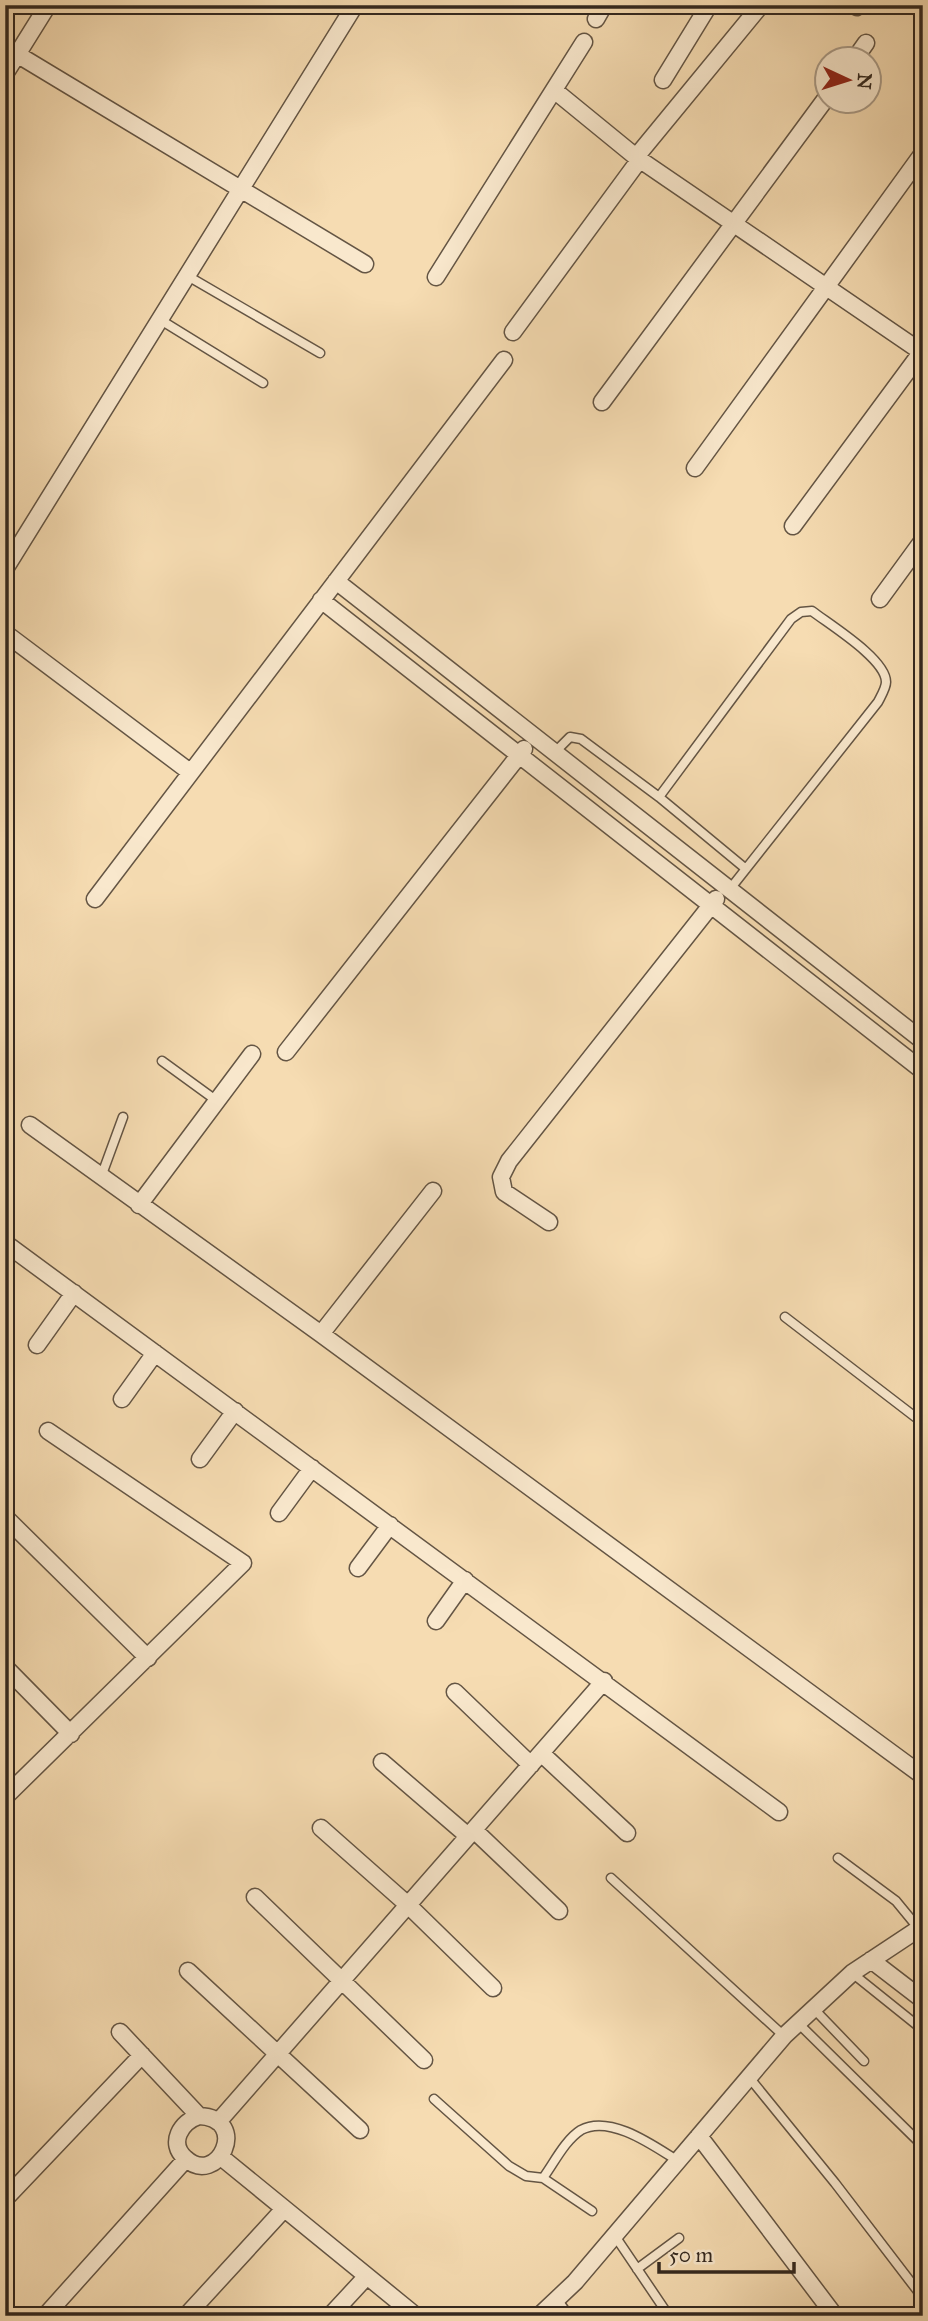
<svg xmlns="http://www.w3.org/2000/svg" width="928" height="2321" font-family="'IM FELL Great Primer',serif">
  <rect width="100%" height="100%" fill="#f6dcb2"/>
  <filter id="stains"><feTurbulence type="fractalNoise" baseFrequency=".00286" numOctaves="4"/><feColorMatrix values="0 0 0 0 .2 0 0 0 0 .09 0 0 0 0 .02 0 0 0 .5 -.17"/></filter>
  <radialGradient id="worn" r=".72"><stop offset=".6" stop-color="#630" stop-opacity="0"/><stop offset="1" stop-color="#630" stop-opacity=".3"/></radialGradient>
  <g fill="none" stroke-linecap="round" stroke-linejoin="round">
    <defs>
      <path id="lane" d="M186,275L320,353
        M159,319L263,383
        M555,752L570,737L581,739L659,797L791,619L801,612L812,611C830,625 886,659 886,682C886,688 881,696 878,702L730,889
        M659,797L746,869
        M162,1061L217,1101
        M101,1177L123,1117
        M785,1317L923,1423
        M838,1858L896,1901L919,1929
        M611,1878L784,2036
        M852,1973L923,2030
        M813,2008L864,2061
        M798,2023L923,2146
        M748,2076L835,2183L923,2298
        M434,2099L509,2166L526,2176L543,2178
        M592,2211L543,2178C554,2163 565,2140 581,2130C610,2114 654,2146 678,2161
        M615,2236L669,2316
        M637,2269L679,2238
        M557,2299L569,2316"/>
      <path id="street" d="M857,7L858,5
        M596,19L604,5
        M5,47L365,264
        M854,60L866,43
        M5,74L48,5
        M663,80L709,5
        M554,90L636,157L923,353
        M636,157L761,5
        M436,277L584,42
        M513,332L640,159
        M602,402L827,97
        M695,468L923,153
        M793,526L923,350
        M5,569L355,5
        M336,581L923,1041
        M880,599L923,540
        M321,600L923,1071
        M5,633L190,772
        M95,899L504,360
        M286,1052L524,749
        M30,1125L321,1334L923,1776
        M139,1205L252,1054
        M549,1222L504,1192L501,1177L509,1161L716,899
        M5,1243L779,1812
        M321,1334L433,1191
        M37,1345L74,1293
        M122,1399L155,1353
        M200,1459L235,1411
        M279,1513L312,1468
        M5,1517L148,1658
        M358,1568L390,1525
        M436,1621L465,1580
        M5,1667L71,1734
        M455,1692L531,1765
        M541,1753L627,1833
        M382,1762L468,1836
        M5,1797L243,1563L48,1431
        M321,1828L408,1905L493,1988
        M474,1830L559,1911
        M255,1897L424,2060
        M871,1960L923,2000
        M188,1971L360,2130
        M120,2032L199,2116C251,2118 218,2189 185,2158C168,2143 181,2122 199,2116
        M218,2122L604,1681
        M699,2136L835,2316
        M221,2157L416,2316
        M5,2199L142,2055
        M45,2316L186,2159
        M186,2316L284,2209
        M330,2316L367,2276
        M539,2316L575,2282L784,2036L852,1973L923,1926"/>
    </defs>
    <use href="#lane" stroke="#645544" stroke-width="11"/>
    <use href="#street" stroke="#645544" stroke-width="19"/>
    <use href="#lane" stroke="#f9e8cd" stroke-width="8"/>
    <use href="#street" stroke="#f9e8cd" stroke-width="16"/>
  </g>
  <rect width="928" height="2321" fill="none" stroke="#f6dcb2" stroke-width="28"/>
  <rect x="7" y="7" width="914" height="2307" fill="none" stroke="#33281f" stroke-width="3.5"/>
  <rect x="14" y="14" width="900" height="2293" fill="none" stroke="#33281f" stroke-width="2"/>
  <g transform="translate(848 80) rotate(94)"><circle r="33" fill="#f9e8cd" stroke="#aa9b87" stroke-width="2"/>
  <path d="M0-5L12 26L0 18L-12 26Z" fill="#8f2418"/>
  <text y="-10" font-size="19" font-weight="bold" text-anchor="middle" fill="#33281f">N</text>
  </g>
  <path d="M659 2262v10h135v-10" fill="none" stroke="#33281f" stroke-width="3.5"/>
  <text x="669" y="2262" font-size="21" fill="#33281f" stroke="#f9e8cd" stroke-width="5" paint-order="stroke">50 m</text>
  <rect width="100%" height="100%" filter="url(#stains)"/>
  <rect width="100%" height="100%" fill="url(#worn)"/>
</svg>
